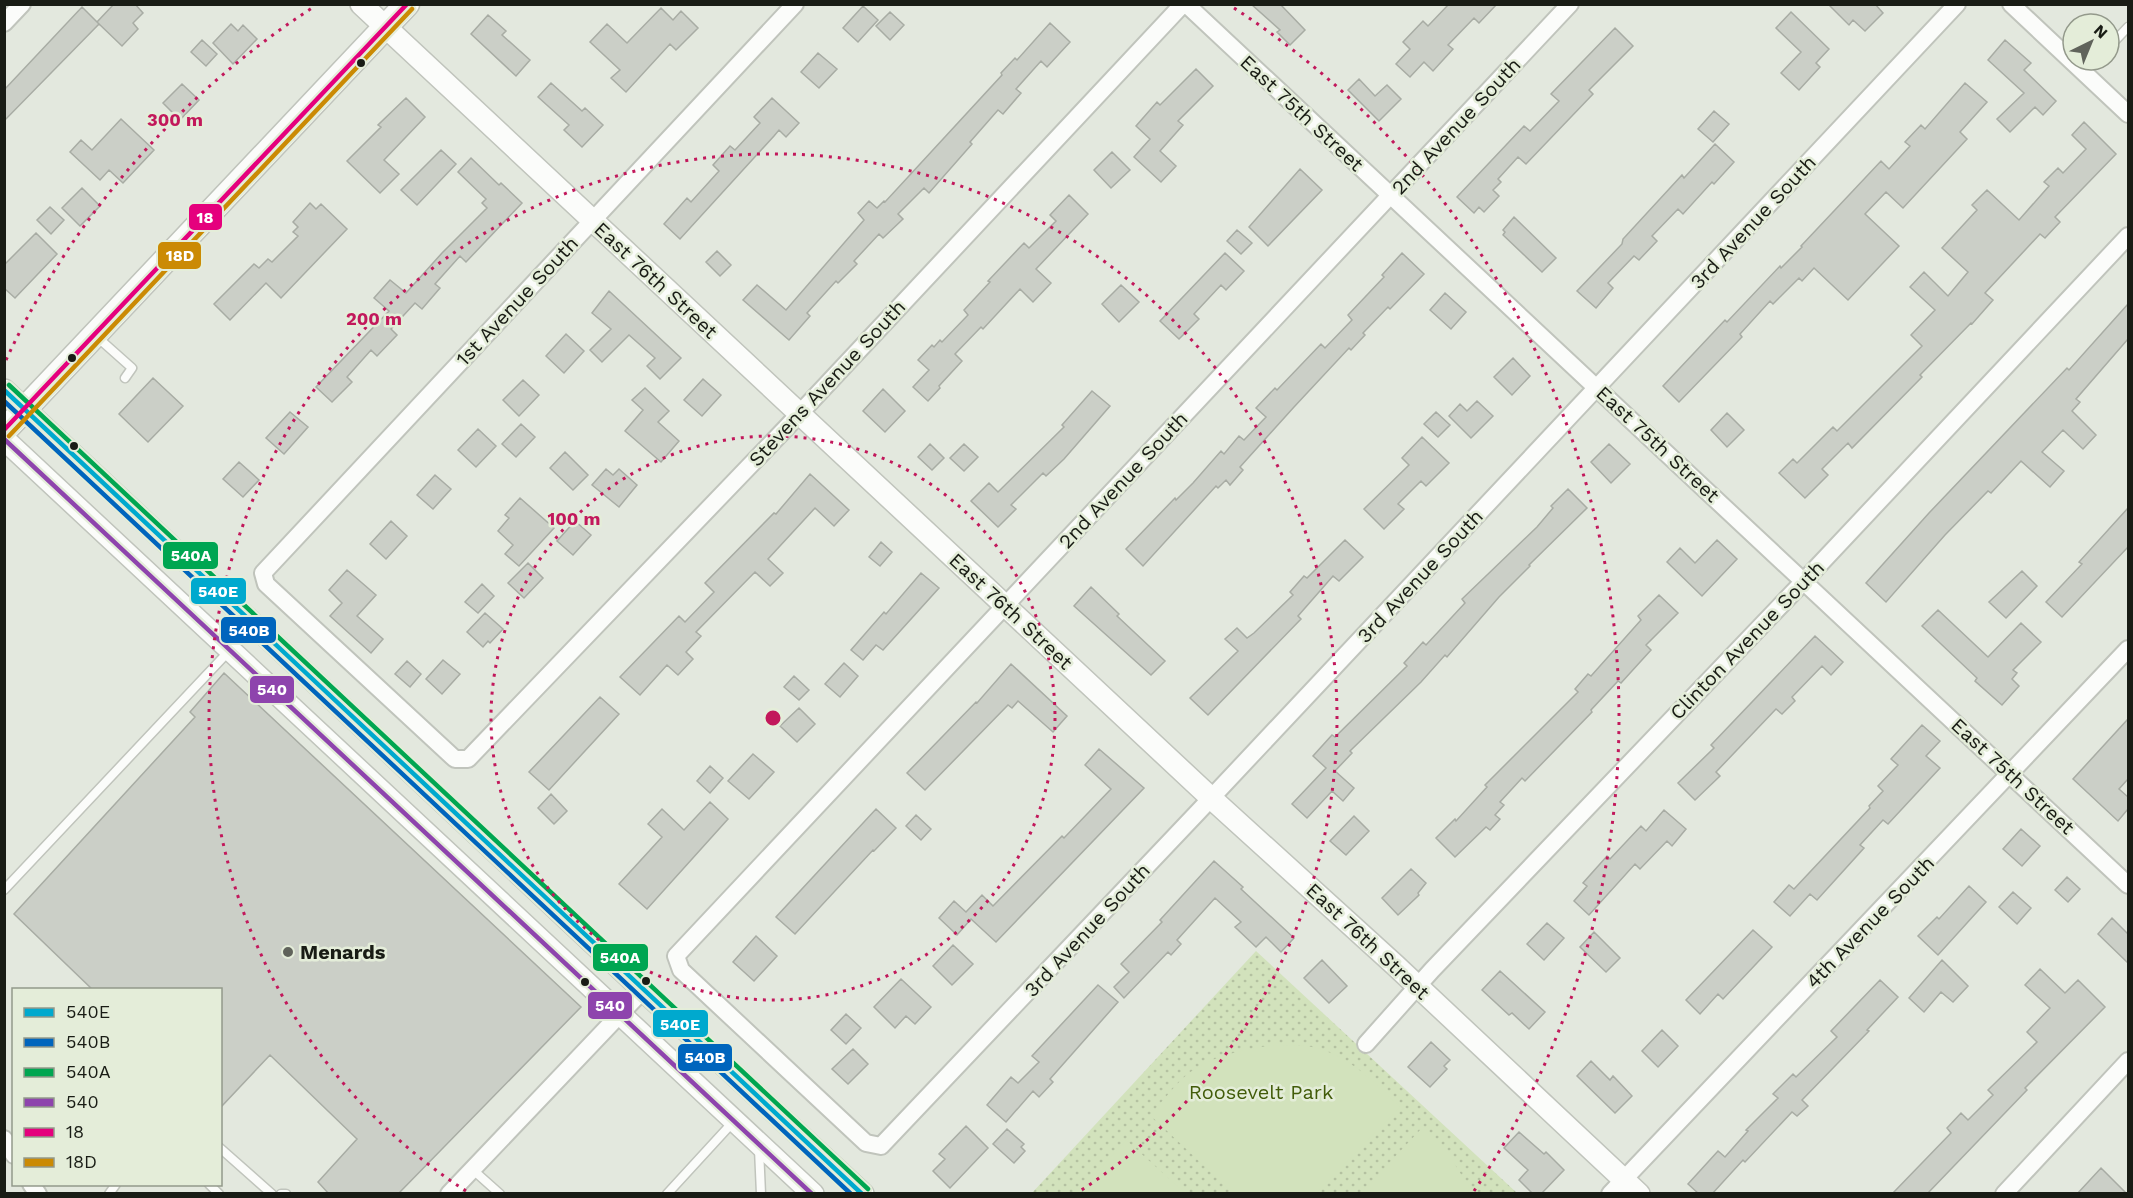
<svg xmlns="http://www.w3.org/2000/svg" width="2133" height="1198" font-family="'Work Sans',sans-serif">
  <defs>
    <pattern id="park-dots" width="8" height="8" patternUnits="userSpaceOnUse" patternTransform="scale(1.5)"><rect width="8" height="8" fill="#d2e2bc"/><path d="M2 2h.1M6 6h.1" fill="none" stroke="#b4c1a1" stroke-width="1.8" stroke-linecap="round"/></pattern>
  </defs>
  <rect width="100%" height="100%" fill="#e3e8de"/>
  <path fill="url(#park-dots)" d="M1256,951L1517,1193L1031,1194Z"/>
  <path fill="#d2e2bc" d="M1274,1045C1285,1045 1296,1045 1307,1046C1346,1052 1373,1081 1400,1107L1316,1193H1233L1150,1115C1161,1103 1171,1090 1182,1079C1207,1056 1242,1050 1274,1045Z
    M1421,1129L1452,1160L1473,1193H1361Z
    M1126,1140L1185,1193H1082L1096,1173Z"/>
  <path fill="#cbcfc7" stroke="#a8aca4" stroke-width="1.5" d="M114,4H135L143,13L133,23L138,29L122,46L97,22Z
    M1251,4H1280L1305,30L1290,45L1277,32L1280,30Z
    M1449,4H1497L1479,23L1474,18L1448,45L1453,49L1433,71L1424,62L1410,77L1396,64L1410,49L1403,42L1423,21L1428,26Z
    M1828,4H1875L1883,13L1865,31L1853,20L1849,25Z
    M863,6L878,20L858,42L843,28Z
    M82,7L99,24L4,121V90Z
    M661,8L673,20L681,11L698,28L676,50L670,44L626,92L611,78L620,70L590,42L607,24L627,43Z
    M890,12L904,25L890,40L876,26Z
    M1791,12L1829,49L1816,63L1820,67L1799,90L1781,73L1801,52L1776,28Z
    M488,15L506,31L502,35L530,60L516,76L471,34Z
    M1050,23L1070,42L1047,67L1041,61L1016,89L1021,93L1003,114L998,110L970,142L972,144L929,193L924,188L898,214L903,219L883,238L879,234L854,261L857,264L838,283L836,281L807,313L810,316L789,340L743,300L757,285L786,310L864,220L858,213L869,201L877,208L884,201L885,202L1002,75L1001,73L1015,58L1017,60Z
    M231,24L238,31L243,25L257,39L233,64L213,43Z
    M1615,28L1633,46L1589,90L1593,94L1526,164L1518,157L1498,179L1501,182L1493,190L1499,196L1484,212L1479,207L1474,213L1457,197L1524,126L1530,131L1559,101L1551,94Z
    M202,40L217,54L206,66L191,52Z
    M2005,40L2031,63L2024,70L2056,101L2043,115L2035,107L2010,132L1997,119L2024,93L1988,60Z
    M818,53L837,69L819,88L801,72Z
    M1196,69L1213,86L1178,121L1183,125L1160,151L1176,166L1161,182L1134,157L1150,139L1136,126L1157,102L1160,105Z
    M1359,79L1375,96L1387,85L1401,99L1379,121L1348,90Z
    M551,83L582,111L585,108L603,125L582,147L564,130L569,125L538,97Z
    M1965,83L1987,102L1960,132L1967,139L1903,208L1886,192L1865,214L1899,246L1848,300L1814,268L1802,281L1799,278L1773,304L1770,301L1740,334L1742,337L1679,402L1663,386L1725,320L1727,322L1780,266L1781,268L1802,247L1801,246L1881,161L1889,169L1910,146L1905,142L1921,125L1925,129Z
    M182,84L199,100L180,120L163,103Z
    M406,98L425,117L384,160L399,174L380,193L347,161L381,127L378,125Z
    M772,98L799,123L786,137L779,130L774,136L680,239L664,224L687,198L691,202L719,171L713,165L730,146L735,150L760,123L754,117Z
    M1714,111L1729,124L1713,142L1698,129Z
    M121,119L154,150L123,183L109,170L100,180L70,152L81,140L92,150Z
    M2084,122L2116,154L2055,217L2060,222L2045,238L2040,234L1985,293L1993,300L1972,324L1971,323L1920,375L1922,377L1852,448L1848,443L1822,469L1828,475L1805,498L1779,473L1793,459L1797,463L1833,427L1837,431L1922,346L1911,335L1935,310L1910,287L1924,272L1948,296L1968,272L1942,248L1977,210L1972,205L1987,190L2019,220L2049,186L2044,182L2058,168L2063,173L2086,149L2072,135Z
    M1715,144L1734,162L1714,184L1712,182L1683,214L1678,209L1652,236L1657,241L1639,260L1634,256L1608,283L1613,288L1596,308L1577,291L1622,244L1623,239L1682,175L1684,178Z
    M441,150L456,164L417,205L401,190Z
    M1112,152L1130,170L1111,188L1094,170Z
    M471,158L499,185L501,183L522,203L466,262L460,256L435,284L440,288L422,309L415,303L391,329L397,335L377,356L371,350L347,377L352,382L332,402L316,387L389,311L374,298L390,280L406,293L442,253L487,208L482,203L486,199L458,172Z
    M1300,169L1322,190L1268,246L1249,227Z
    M82,188L100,206L80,226L62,208Z
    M1069,195L1088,214L1036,269L1051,283L1033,302L1020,289L983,329L981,327L955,354L962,361L939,386L940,388L928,401L913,387L929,370L918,360L932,345L934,347L940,340L942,342L968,315L964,310L990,282L988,281L1024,243L1029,248L1056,221L1050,215Z
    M310,203L316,209L321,204L347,229L281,298L266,283L230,320L214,304L254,264L259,268L268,259L272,262L298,236L293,232L298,227L293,222Z
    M50,207L64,220L51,234L37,220Z
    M1514,217L1556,258L1542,272L1503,235L1505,232L1503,230Z
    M1237,230L1252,243L1241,254L1227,241Z
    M36,233L57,254L15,298L4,288V265Z
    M717,251L731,265L720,276L706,262Z
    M1225,253L1244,271L1226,290L1221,285L1194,314L1199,319L1179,339L1160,321Z
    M1402,253L1424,274L1390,309L1388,307L1363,333L1365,335L1351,350L1349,348L1294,407L1240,467L1243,470L1230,485L1226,480L1218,488L1216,486L1143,566L1126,549L1175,498L1176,500L1193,483L1221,451L1224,454L1239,436L1244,440L1266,417L1256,408L1275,388L1277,390L1321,344L1325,348L1352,320L1348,315L1384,277L1382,275Z
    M1121,285L1139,302L1119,322L1102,304Z
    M609,291L681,358L660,379L647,366L655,358L629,335L602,362L590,350L611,329L592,313Z
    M1445,293L1466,312L1451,329L1430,310Z
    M2128,304V339L2076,399L2080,402L2072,411L2096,435L2083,449L2063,430L2042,452L2064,471L2050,487L2021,461L1991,493L1988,491L1945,535L1886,602L1866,583L1929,513L2067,368L2069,370Z
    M566,334L584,351L564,373L546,356Z
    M1513,358L1530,376L1512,395L1494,377Z
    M153,378L183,406L148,442L119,414Z
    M703,379L721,395L702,416L684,400Z
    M523,380L539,395L519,416L503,400Z
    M645,388L669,411L658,422L679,441L661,462L625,431L643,410L632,400Z
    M883,389L905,411L885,432L863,411Z
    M1092,391L1110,406L1064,459L1046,476L1043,473L1011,505L1016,509L998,527L971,501L989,483L998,492L1064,427L1062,425Z
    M1477,401L1493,416L1471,438L1449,416L1460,404L1467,411Z
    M290,412L308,427L284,454L266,438Z
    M1436,412L1450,425L1438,437L1424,424Z
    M1727,413L1744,430L1727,447L1711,430Z
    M521,424L535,437L516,457L502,444Z
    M478,429L496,446L476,467L458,450Z
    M1422,437L1449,463L1426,486L1421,481L1398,504L1404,509L1384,529L1364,509L1409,465L1402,458Z
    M930,444L944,458L932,470L918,457Z
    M964,444L978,457L964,471L950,458Z
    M1609,444L1630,464L1611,483L1591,462Z
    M565,452L588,475L573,490L550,468Z
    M239,462L259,480L243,497L223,479Z
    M606,469L613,475L619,469L637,485L619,507L592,485Z
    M810,474L849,510L834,526L815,508L768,559L783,573L770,586L755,572L696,632L701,636L686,652L693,659L678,675L667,665L640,695L620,677L679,616L685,622L714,592L705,583L774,513L776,514Z
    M435,475L451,489L433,509L417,495Z
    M1568,489L1587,508L1529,565L1530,566L1499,597L1447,657L1445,655L1421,682L1350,751L1352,753L1335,771L1354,788L1343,801L1332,791L1307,818L1292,804L1326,768L1313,756L1332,735L1335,737L1407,666L1404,663L1423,642L1426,645L1465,603L1462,599L1537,527L1553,508L1551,506Z
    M520,498L554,528L519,566L505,554L513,545L498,531L509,518L505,515Z
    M2128,508V547L2062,617L2046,602L2082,564L2079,562Z
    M391,521L407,536L386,559L370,544Z
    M575,521L591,535L573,555L557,541Z
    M1345,540L1363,557L1339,581L1333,576L1298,616L1301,619L1208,715L1190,698L1238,651L1225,639L1237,628L1247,638L1254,633L1293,595L1290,592L1304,576L1307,578Z
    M1717,540L1737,559L1702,596L1667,562L1680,548L1695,563Z
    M881,542L892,552L880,566L869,557Z
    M528,563L543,578L524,598L508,583Z
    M347,570L376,595L357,616L383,639L371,653L330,616L342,603L329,590Z
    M2022,571L2037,586L2006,618L1989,602Z
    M921,573L939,588L883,650L876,645L863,660L851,650L884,612L886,614Z
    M482,584L494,596L478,613L465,602Z
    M1091,587L1119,614L1117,616L1165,661L1151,675L1074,606Z
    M1659,595L1678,613L1646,645L1651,650L1621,683L1618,681L1591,710L1592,712L1525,781L1522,778L1500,802L1504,805L1495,815L1500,819L1490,830L1486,827L1455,857L1436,838L1455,819L1456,821L1487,787L1485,785L1578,692L1575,689L1588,674L1591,676L1641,620L1638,616Z
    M1938,610L1988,657L2021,623L2041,642L2013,670L2017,673L2012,679L2019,686L2002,705L1975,681L1977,678L1922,626Z
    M485,613L503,629L490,643L488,641L483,647L467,632Z
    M1815,636L1843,662L1831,675L1822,666L1792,697L1795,701L1782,714L1776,709L1716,772L1720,776L1695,800L1678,783L1714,748L1711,745Z
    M443,660L460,674L442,694L426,679Z
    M407,661L421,674L410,687L395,674Z
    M844,663L858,676L840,697L825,684Z
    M1011,664L1067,716L1053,732L1018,701L1012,708L1008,705L925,790L907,773L976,702L977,703Z
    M224,673L581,1007L398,1194H329L318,1182L357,1139L270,1055L220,1108V990H93L14,914L195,717L190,712Z
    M794,676L809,690L799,700L784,687Z
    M600,697L619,714L549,790L529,772Z
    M799,708L815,724L797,742L780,726Z
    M2128,719V779L2119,789L2128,797V809L2118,821L2073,779Z
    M1922,725L1940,741L1926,756L1940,768L1888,824L1883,820L1860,845L1864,848L1817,900L1810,894L1790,916L1774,902L1789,885L1794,889L1870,808L1869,806L1883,791L1878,786L1898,765L1891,759Z
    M1099,749L1144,788L996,942L971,919L957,935L939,918L954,901L966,912L982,895L993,906L1062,836L1064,838L1111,789L1085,765Z
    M753,754L774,772L749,799L728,781Z
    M710,766L723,778L710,793L697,781Z
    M551,794L567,811L554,824L538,808Z
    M710,802L728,819L647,909L619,884L662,837L648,824L662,809L684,830Z
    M876,809L896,828L874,851L873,850L795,934L776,917Z
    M1664,810L1686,829L1672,846L1667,841L1640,869L1635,864L1589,915L1574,901L1587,886L1583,883L1607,856L1610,859L1641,826L1646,831Z
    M916,815L931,829L921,840L906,826Z
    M1354,816L1369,831L1346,855L1330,841Z
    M2021,829L2040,846L2022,866L2003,849Z
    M1214,861L1243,887L1241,889L1294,938L1281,952L1266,937L1256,947L1235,927L1241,922L1215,898L1177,940L1181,944L1171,955L1168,952L1124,998L1114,987L1129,972L1121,964L1162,922L1160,920Z
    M1411,869L1426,883L1418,893L1419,895L1398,915L1382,898Z
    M2067,877L2080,889L2068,902L2055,890Z
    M1969,886L1986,902L1938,955L1918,936L1937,917L1939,919Z
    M2013,892L2031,908L2017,924L1999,907Z
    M2112,918L2128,934V963L2098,934Z
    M1547,923L1564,938L1544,960L1527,944Z
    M1753,930L1772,947L1723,999L1718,994L1700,1014L1686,1000Z
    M1594,932L1620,958L1606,972L1580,947Z
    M756,936L777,956L754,981L733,962Z
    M953,945L973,964L952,985L933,966Z
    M1322,960L1347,986L1329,1003L1304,978Z
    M1942,960L1968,986L1953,1002L1941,992L1924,1012L1909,998Z
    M2040,969L2065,993L2078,980L2105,1007L2025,1088L2027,1090L1927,1194H1892L1951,1133L1947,1128L1961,1113L1968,1120L1993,1095L1988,1090L2037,1042L2027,1032L2050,1008L2025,985Z
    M1500,971L1545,1012L1529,1029L1512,1013L1509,1015L1482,990Z
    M901,979L931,1007L915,1024L906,1016L895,1028L874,1007Z
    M1880,980L1898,997L1867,1030L1869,1031L1802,1100L1808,1106L1797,1116L1792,1112L1745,1162L1743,1160L1712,1194H1699L1688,1184L1718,1151L1725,1157L1748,1131L1746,1130L1778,1098L1773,1094L1793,1074L1796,1077L1837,1037L1831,1031Z
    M1098,985L1118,1002L1050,1079L1053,1082L1039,1097L1033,1091L1006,1122L987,1105L1011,1077L1018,1083L1039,1062L1032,1056Z
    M846,1014L861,1028L846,1044L831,1030Z
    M1662,1030L1678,1046L1658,1067L1642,1051Z
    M1431,1042L1450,1060L1444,1066L1447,1069L1430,1087L1408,1067Z
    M853,1049L868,1064L848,1084L832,1069Z
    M1591,1061L1610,1080L1613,1076L1632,1096L1615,1113L1577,1076Z
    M966,1126L988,1148L950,1188L933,1171L945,1159L939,1154Z
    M1007,1129L1024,1144L1021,1147L1025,1151L1014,1163L993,1144Z
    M1519,1132L1544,1154L1546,1152L1564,1170L1541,1194H1533L1519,1180L1528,1170L1504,1148Z
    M2101,1168L2127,1194H2077Z"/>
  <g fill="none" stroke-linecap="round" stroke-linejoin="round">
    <defs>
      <path id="service" d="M2109,47L2128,27
        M2085,73L2097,60
        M96,336L132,368L125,378
        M4,890L230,650
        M220,1148L272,1194
        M759,1149L761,1194
        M472,1169L500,1194
        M209,1184L219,1194
        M109,1194L116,1184
        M281,1194H286
        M667,1194L734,1121"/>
      <path id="minor" d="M795,4L263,573L266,584L455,759H468L786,428L1183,4
        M1186,4L2128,885
        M1570,4L676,956L681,970L866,1143L881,1146L1198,812L1957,4
        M2011,4L2128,114
        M4,23L22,4
        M1366,1044L1432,970L1804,581L2128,236
        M4,1139L14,1155
        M31,1184L38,1194
        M449,1194L643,990
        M1610,1194L2128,649
        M2004,1194L2128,1061"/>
      <path id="tertiary" d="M361,4L1211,798L1395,965L1639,1194
        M4,390L643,990L863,1194
        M4,439L813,1194"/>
      <path id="secondary" d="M4,431L407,4"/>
    </defs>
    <use href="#service" stroke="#c0c4bc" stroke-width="11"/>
    <use href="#minor" stroke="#c0c4bc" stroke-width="20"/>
    <use href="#tertiary" stroke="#c0c4bc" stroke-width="24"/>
    <use href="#secondary" stroke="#c0c4bc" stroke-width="27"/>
    <use href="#service" stroke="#fbfcfa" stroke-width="8"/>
    <use href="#minor" stroke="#fbfcfa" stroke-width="16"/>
    <use href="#tertiary" stroke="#fbfcfa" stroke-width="21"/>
    <use href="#secondary" stroke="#fbfcfa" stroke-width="24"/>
    <defs>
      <path id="bus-1" d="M4,390L862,1194"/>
      <path id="bus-2" d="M4,401L851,1194"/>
      <path id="bus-3" d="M9,385L868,1189"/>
      <path id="bus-4" d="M4,439L812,1194"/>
      <path id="bus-5" d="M4,430L407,4"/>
      <path id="bus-6" d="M9,436L412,9"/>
    </defs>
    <use href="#bus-1" stroke="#e4edd9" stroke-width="9"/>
    <use href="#bus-2" stroke="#e4edd9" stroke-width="9"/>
    <use href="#bus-3" stroke="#e4edd9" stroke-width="9"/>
    <use href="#bus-4" stroke="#e4edd9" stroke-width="9"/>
    <use href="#bus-5" stroke="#e4edd9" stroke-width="9"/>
    <use href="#bus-6" stroke="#e4edd9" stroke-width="9"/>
    <use href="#bus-1" stroke="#00a9ce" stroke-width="4.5"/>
    <use href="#bus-2" stroke="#0065bd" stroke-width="4.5"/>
    <use href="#bus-3" stroke="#00a651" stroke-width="4.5"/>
    <use href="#bus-4" stroke="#8e44ad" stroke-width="4.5"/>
    <use href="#bus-5" stroke="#e5007d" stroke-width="4.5"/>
    <use href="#bus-6" stroke="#cb8a04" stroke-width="4.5"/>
  </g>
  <g fill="none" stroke="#c2185b" stroke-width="3" stroke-dasharray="3 6">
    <circle cx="773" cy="718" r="282"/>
    <path d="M466 1191A564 564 0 1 1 1080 1191"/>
    <path d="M6 360A846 846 0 0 1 312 8M1234 8A846 846 0 0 1 1474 1191"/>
  </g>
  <g fill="#191c15" stroke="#e4edd9" stroke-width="2">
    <circle cx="361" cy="63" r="5"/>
    <circle cx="72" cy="358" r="5"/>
    <circle cx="74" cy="446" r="5"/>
    <circle cx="646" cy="981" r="5"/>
    <circle cx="585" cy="982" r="5"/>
  </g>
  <circle fill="#60635b" stroke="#e4edd9" stroke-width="2" cx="288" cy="952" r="6"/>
  <g text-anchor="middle" stroke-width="5" stroke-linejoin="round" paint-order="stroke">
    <g font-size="20" fill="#191c15" stroke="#e4edd9">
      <text transform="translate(1302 113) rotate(43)" y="7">East 75th Street</text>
      <text transform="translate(1456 126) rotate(-47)" y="7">2nd Avenue South</text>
      <text transform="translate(1753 222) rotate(-47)" y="7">3rd Avenue South</text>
      <text transform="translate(656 280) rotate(43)" y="7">East 76th Street</text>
      <text transform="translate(517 301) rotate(-47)" y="7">1st Avenue South</text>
      <text transform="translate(827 383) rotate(-47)" y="7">Stevens Avenue South</text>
      <text transform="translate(1658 444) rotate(43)" y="7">East 75th Street</text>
      <text transform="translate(1123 480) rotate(-47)" y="7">2nd Avenue South</text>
      <text transform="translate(1420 576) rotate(-47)" y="7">3rd Avenue South</text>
      <text transform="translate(1011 611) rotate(43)" y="7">East 76th Street</text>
      <text transform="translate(1747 640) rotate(-46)" y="7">Clinton Avenue South</text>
      <text transform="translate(2013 776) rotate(43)" y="7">East 75th Street</text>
      <text transform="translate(1870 922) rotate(-46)" y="7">4th Avenue South</text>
      <text transform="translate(1087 930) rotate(-47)" y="7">3rd Avenue South</text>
      <text transform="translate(1368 941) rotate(43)" y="7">East 76th Street</text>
    </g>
    <g font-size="20" font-weight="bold" fill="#191c15" stroke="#e4edd9" text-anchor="start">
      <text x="300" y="959">Menards</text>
    </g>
    <g font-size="20" fill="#425c0a" stroke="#e4edd9">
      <text x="1261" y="1099">Roosevelt Park</text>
    </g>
  </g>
  <circle cx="773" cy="718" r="9" fill="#c2185b" stroke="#e4edd9" stroke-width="3"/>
  <g font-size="18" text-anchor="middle" font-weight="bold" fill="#c2185b" stroke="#e4edd9" stroke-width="5" stroke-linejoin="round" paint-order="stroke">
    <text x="175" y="126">300 m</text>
    <text x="374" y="325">200 m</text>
    <text x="574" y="525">100 m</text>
  </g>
  <g stroke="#e4edd9" stroke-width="2">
    <rect x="188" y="203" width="35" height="28" rx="6" fill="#e5007d"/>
    <rect x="157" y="241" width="45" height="29" rx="6" fill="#cb8a04"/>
    <rect x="162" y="541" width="57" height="29" rx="6" fill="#00a651"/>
    <rect x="190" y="577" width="57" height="28" rx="6" fill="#00a9ce"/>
    <rect x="220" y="616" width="57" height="28" rx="6" fill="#0065bd"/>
    <rect x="249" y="675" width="46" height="29" rx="6" fill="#8e44ad"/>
    <rect x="592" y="943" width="57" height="29" rx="6" fill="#00a651"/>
    <rect x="587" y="991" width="46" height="29" rx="6" fill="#8e44ad"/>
    <rect x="652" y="1009" width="57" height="29" rx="6" fill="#00a9ce"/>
    <rect x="677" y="1043" width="56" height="29" rx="6" fill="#0065bd"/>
  </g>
  <g font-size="16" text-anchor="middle" font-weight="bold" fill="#fff">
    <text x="205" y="223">18</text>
    <text x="180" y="261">18D</text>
    <text x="191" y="561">540A</text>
    <text x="218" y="597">540E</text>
    <text x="249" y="636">540B</text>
    <text x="272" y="695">540</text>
    <text x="620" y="963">540A</text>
    <text x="610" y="1011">540</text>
    <text x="680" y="1030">540E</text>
    <text x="705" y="1063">540B</text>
  </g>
  <rect width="2133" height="1198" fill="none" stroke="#191c15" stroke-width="12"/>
  <rect x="12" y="988" width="210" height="198" fill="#e4edd9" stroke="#93998b" stroke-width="1.5"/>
  <rect x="24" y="1008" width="30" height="9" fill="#00a9ce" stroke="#93998b" stroke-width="1.5"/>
  <text x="66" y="1018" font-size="18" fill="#191c15">540E</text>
  <rect x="24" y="1038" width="30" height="9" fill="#0065bd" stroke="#93998b" stroke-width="1.5"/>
  <text x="66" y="1048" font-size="18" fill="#191c15">540B</text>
  <rect x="24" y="1068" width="30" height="9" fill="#00a651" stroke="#93998b" stroke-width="1.5"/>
  <text x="66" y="1078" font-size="18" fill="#191c15">540A</text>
  <rect x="24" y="1098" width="30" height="9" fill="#8e44ad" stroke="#93998b" stroke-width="1.5"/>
  <text x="66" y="1108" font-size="18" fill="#191c15">540</text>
  <rect x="24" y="1128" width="30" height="9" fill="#e5007d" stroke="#93998b" stroke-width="1.5"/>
  <text x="66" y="1138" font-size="18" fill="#191c15">18</text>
  <rect x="24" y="1158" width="30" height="9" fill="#cb8a04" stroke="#93998b" stroke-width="1.5"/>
  <text x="66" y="1168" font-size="18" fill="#191c15">18D</text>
  <g transform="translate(2091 42) rotate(43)"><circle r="28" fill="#e4edd9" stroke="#93998b" stroke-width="1.5"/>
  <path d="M0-4.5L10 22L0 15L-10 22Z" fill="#60635b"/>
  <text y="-9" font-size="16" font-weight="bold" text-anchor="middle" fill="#191c15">N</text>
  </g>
</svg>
